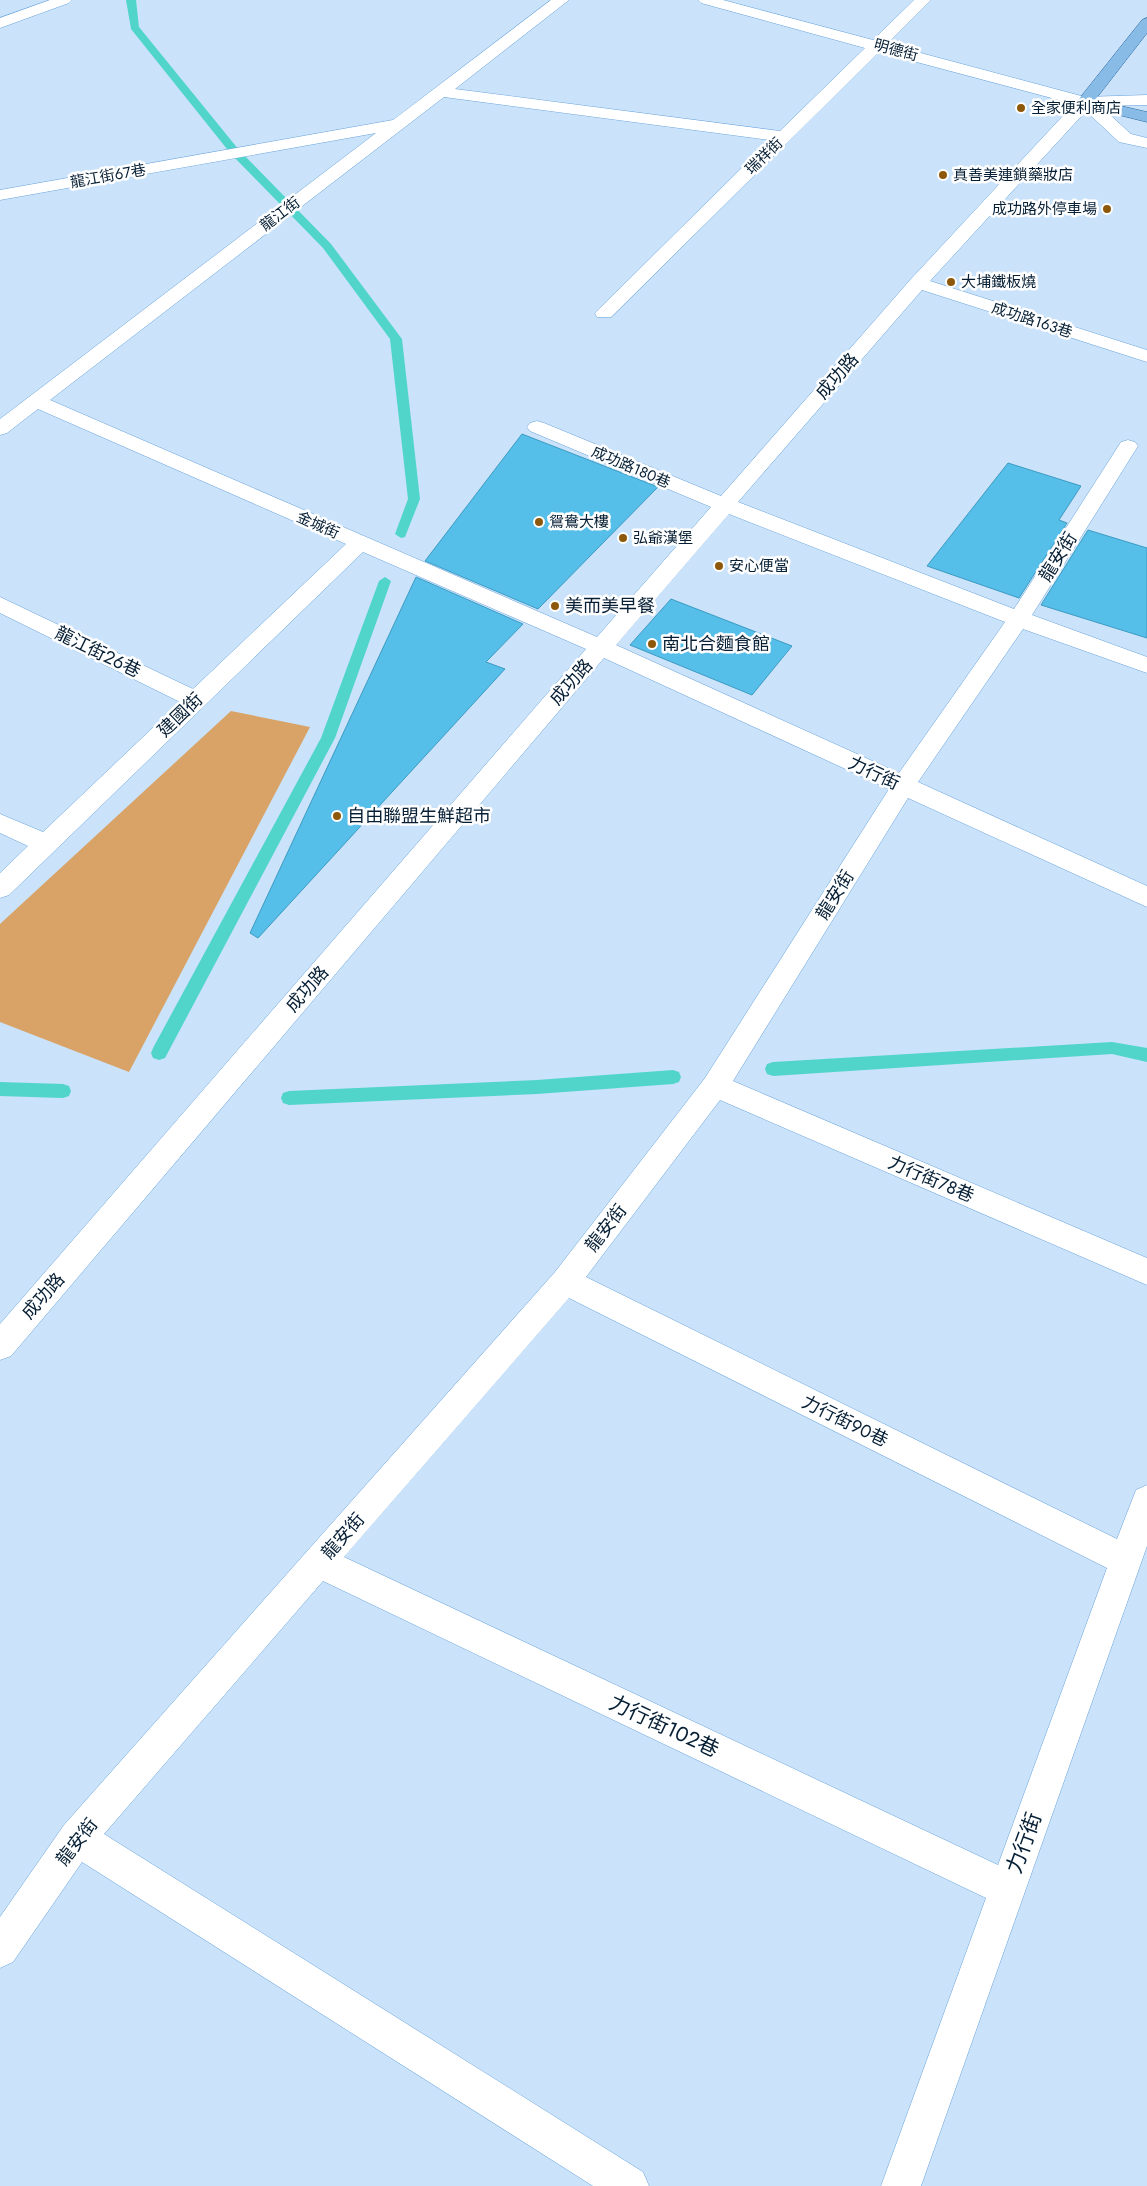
<svg xmlns="http://www.w3.org/2000/svg" width="1147" height="2186" font-family="Jost,'Noto Sans TC',sans-serif">
  <rect width="100%" height="100%" fill="#cae2fa"/>
  <path fill="#d9a266" d="M231,711L310,727L129,1072L0,1022V924Z"/>
  <g fill="none" stroke-linecap="round" stroke-linejoin="round">
    <path fill="#51d5cb" fill-rule="evenodd" d="M126,0H136L139,27L239,150L331,244L402,339L420,499L405,537L401,538L395,534L408,499L390,339L323,248L231,154L131,29Z
      M385,577L391,581L335,738L165,1058L159,1060L153,1058L151,1053L153,1048L321,738L379,581Z
      M1112,1042L1147,1048V1062L1112,1054L773,1076L767,1074L765,1069L767,1064L773,1062Z
      M673,1070L679,1072L681,1077L679,1082L673,1084L537,1094L289,1105L283,1103L281,1098L283,1093L289,1091L537,1080Z
      M0,1082L63,1084L69,1086L71,1091L69,1096L63,1098L0,1096Z"/>
  </g>
  <path fill="#55bee9" stroke="#3c9bc2" d="M522,434L658,487L538,609L425,561Z
    M1008,463L1081,486L1059,520L1067,523L1019,598L927,566Z
    M1088,530L1147,548V638L1041,605Z
    M416,577L523,624L486,662L505,669L258,938L250,933Z
    M671,599L792,646L752,695L630,645Z"/>
  <g fill="none" stroke-linecap="round" stroke-linejoin="round">
    <defs>
      <path id="minor" d="M50,0H72L69,3L0,28V18Z
        M551,0H569L455,89L780,131L865,48L701,3L698,0H723L873,40L914,0H931L887,44L1085,97L1147,95V105L1100,106L1131,134L1147,138V148L1119,142L1086,111L930,281L1147,350V362L922,290L738,502L1014,609L1121,442L1128,440L1135,442L1138,446L1032,615L1147,657V673L1023,629L918,782L1147,886V907L908,798L733,1081L1147,1258V1285L720,1100L586,1277L1117,1539L1136,1490L1147,1485V1546L921,2186H881L986,1898L323,1581L104,1834L643,2172L649,2186H593L82,1862L13,1962L0,1968V1917L64,1825L555,1272L705,1078L889,789L604,658L11,1356L0,1360V1324L586,649L363,552L9,895L0,898V873L28,846L0,833V814L43,832L180,702L0,613V597L193,689L346,544L38,409L7,433L0,435V419L376,133L0,200V190L393,120ZM879,52L1074,104L911,279L721,496L544,423L537,421L530,423L527,427L530,431L711,507L597,637L50,400L444,97L770,140L595,313L597,317H611ZM729,514L1005,622L899,773L616,645ZM569,1298L1107,1568L998,1865L344,1557Z"/>
      <path id="major" d="M1147,18V33L1095,100L1147,112V122L1079,105L1077,102L1079,99L1142,20Z"/>
    </defs>
    <use href="#minor" stroke="#67a3dc" stroke-width="1"/>
    <use href="#major" stroke="#26669e" stroke-width="1"/>
    <use href="#minor" fill="#fff" fill-rule="evenodd"/>
    <use href="#major" fill="#88bbe6" fill-rule="evenodd"/>
  </g>
  <g fill="#8d5809" stroke="#fff" stroke-width="2">
    <circle cx="1021" cy="108" r="5"/>
    <circle cx="943" cy="175" r="5"/>
    <circle cx="1107" cy="209" r="5"/>
    <circle cx="951" cy="282" r="5"/>
    <circle cx="539" cy="522" r="5"/>
    <circle cx="623" cy="538" r="5"/>
    <circle cx="719" cy="566" r="5"/>
    <circle cx="555" cy="606" r="5"/>
    <circle cx="652" cy="644" r="5"/>
    <circle cx="337" cy="816" r="5"/>
  </g>
  <g text-anchor="middle" stroke-width="5" stroke-linejoin="round" paint-order="stroke">
    <g font-size="15" fill="#061f35" stroke="#fff">
      <text transform="translate(896 50) rotate(15)" y="5">明德街</text>
      <text transform="translate(764 156) rotate(-44)" y="5">瑞祥街</text>
      <text transform="translate(108 176) rotate(-10)" y="5">龍江街67巷</text>
      <text transform="translate(280 214) rotate(-37)" y="5">龍江街</text>
      <text transform="translate(1032 320) rotate(18)" y="5">成功路163巷</text>
      <text transform="translate(631 467) rotate(23)" y="5">成功路180巷</text>
      <text transform="translate(318 525) rotate(24)" y="5">金城街</text>
    </g>
    <g font-size="15" fill="#061f35" stroke="#fff" text-anchor="start">
      <text x="1031" y="113">全家便利商店</text>
      <text x="953" y="180">真善美連鎖藥妝店</text>
      <text x="1097" y="214" text-anchor="end">成功路外停車場</text>
      <text x="961" y="287">大埔鐵板燒</text>
      <text x="549" y="527">鴛鴦大樓</text>
      <text x="633" y="543">弘爺漢堡</text>
      <text x="729" y="571">安心便當</text>
    </g>
    <g font-size="18" fill="#061f35" stroke="#fff">
      <text transform="translate(837 376) rotate(-49)" y="6">成功路</text>
      <text transform="translate(1058 557) rotate(-58)" y="6">龍安街</text>
      <text transform="translate(98 652) rotate(26)" y="6">龍江街26巷</text>
      <text transform="translate(571 682) rotate(-49)" y="6">成功路</text>
      <text transform="translate(180 715) rotate(-44)" y="6">建國街</text>
      <text transform="translate(874 773) rotate(25)" y="6">力行街</text>
      <text transform="translate(835 895) rotate(-58)" y="6">龍安街</text>
      <text transform="translate(307 989) rotate(-49)" y="6">成功路</text>
      <text transform="translate(931 1179) rotate(23)" y="6">力行街78巷</text>
      <text transform="translate(606 1228) rotate(-52)" y="6">龍安街</text>
      <text transform="translate(43 1296) rotate(-49)" y="6">成功路</text>
      <text transform="translate(845 1421) rotate(26)" y="6">力行街90巷</text>
      <text transform="translate(343 1536) rotate(-49)" y="6">龍安街</text>
      <text transform="translate(77 1842) rotate(-52)" y="6">龍安街</text>
    </g>
    <g font-size="18" fill="#061f35" stroke="#fff" text-anchor="start">
      <text x="565" y="612">美而美早餐</text>
      <text x="662" y="650">南北合麵食館</text>
      <text x="347" y="822">自由聯盟生鮮超市</text>
    </g>
    <g font-size="21" fill="#061f35" stroke="#fff">
      <text transform="translate(664 1726) rotate(25)" y="7">力行街102巷</text>
      <text transform="translate(1024 1843) rotate(-70)" y="7">力行街</text>
    </g>
  </g>
</svg>
